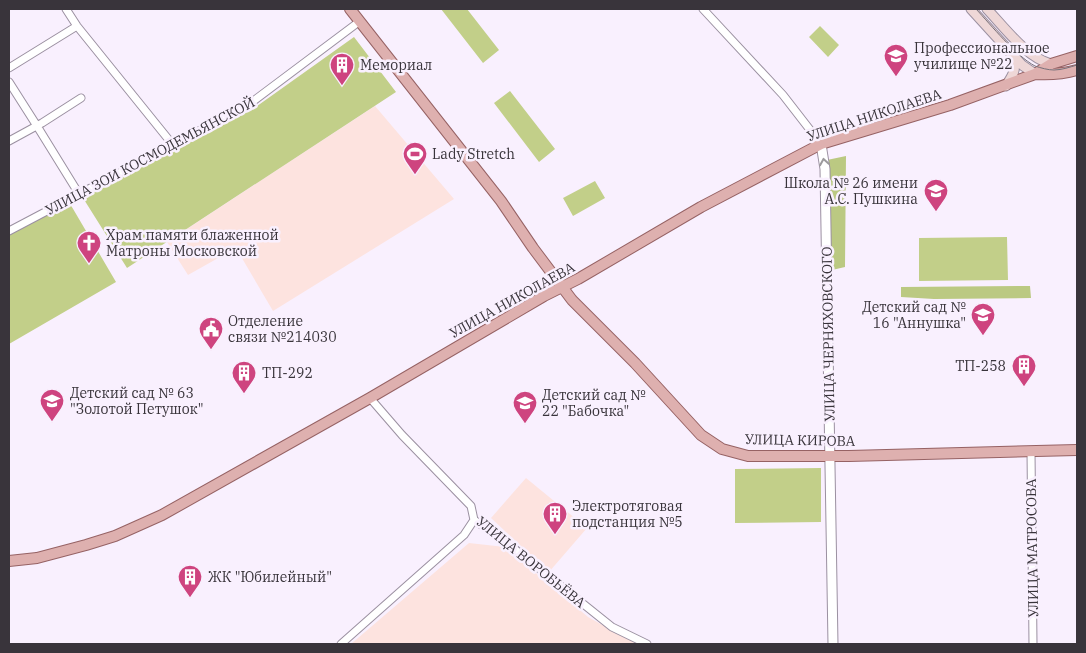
<svg xmlns="http://www.w3.org/2000/svg" width="1086" height="653" font-family="'IBM Plex Serif',serif">
  <rect width="100%" height="100%" fill="#f9f0fe"/>
  <path fill="#fde3df" d="M375,106L454,199L273,311L236,248L188,275L167,242Z
    M526,478L587,528L549,572L491,518Z
    M469,543L505,547L588,617L637,644H351Z"/>
  <path fill="#c2cf89" d="M441,9H467L499,50L483,63Z
    M820,26L839,45L828,57L809,37Z
    M354,37L396,92L127,268L83,198L253,109Z
    M510,91L555,149L539,162L494,103Z
    M595,181L605,198L573,216L563,198Z
    M69,202L116,282L9,344V235Z
    M1007,237L1008,280L919,281V238Z
    M821,468V522L735,523V469Z"/>
  <path fill="#bbc982" d="M846,156L845,267L832,270L827,160Z
    M1030,286L1031,298L934,299L901,297V287Z"/>
  <g fill="none" stroke-linecap="round" stroke-linejoin="round">
    <defs>
      <path id="minor" d="M66,9L77,26L173,145
        M703,9L783,95L821,144
        M9,68L77,26
        M9,82L37,126L79,194
        M9,141L42,123L81,98
        M9,231L248,105L360,21
        M370,398L402,435L471,506L474,520L501,538L612,627L647,644
        M1031,451L1033,644
        M341,644L464,535L474,520"/>
      <path id="tertiary" d="M821,144L825,169L833,644"/>
      <path id="secondary" d="M971,9L1022,65L1035,74
        M987,9C1005,28 1026,57 1051,64
        M1006,86C1013,74 1018,70 1011,56"/>
      <path id="primary" d="M350,9L501,201L533,248L572,300L635,363L701,435L722,449L748,456H849L1077,450
        M1035,74C1050,75 1063,74 1077,70
        M9,561L37,558L86,545L115,536L162,515L370,398L544,296L578,279L701,207L821,144L950,105L1035,74L1051,64L1077,56"/>
    </defs>
    <use href="#minor" stroke="#9b90a1" stroke-width="9"/>
    <use href="#tertiary" stroke="#9b90a1" stroke-width="11"/>
    <use href="#secondary" stroke="#9b90a1" stroke-width="11"/>
    <use href="#primary" stroke="#966264" stroke-width="12"/>
    <use href="#minor" stroke="#fff" stroke-width="7"/>
    <use href="#tertiary" stroke="#fff" stroke-width="9"/>
    <use href="#secondary" stroke="#eed7d7" stroke-width="9"/>
    <use href="#primary" stroke="#deb0af" stroke-width="10"/>
    <path stroke="#77717a" stroke-width="1" d="M976,9C991,25 1016,56 1035,66C1041,68 1048,70 1054,70C1062,70 1070,67 1077,65"/>
  </g>
  <defs><path id="oneway-chevron" d="M-2-3.5L2.5 0L-2 3.5" fill="none" stroke-width="1.6" stroke-linecap="round" stroke-linejoin="round" transform="scale(1.25)"/></defs>
  <use stroke="#9c9a9d" href="#oneway-chevron" transform="translate(824 162) rotate(-99)"/>
  <defs>
    <symbol id="university-pin" viewBox="-11 -11 22 30"><path d="M0 17L-7.5 6A9.5 9.5 0 1 1 7.5 6Z" fill="#ce447f" stroke="#f9f0fe"/><path d="M0-5L7-2L0 1L-7-2ZM-4 1L0 2.5L4 1V4Q0 6-4 4Z" fill="#fff"/></symbol>
    <symbol id="building-pin" viewBox="-11 -11 22 30"><path d="M0 17L-7.5 6A9.5 9.5 0 1 1 7.5 6Z" fill="#ce447f" stroke="#f9f0fe"/><path d="M-4-6H4V6H1V3H-1V6H-4ZM-2.5-4.3h1.7v1.8h-1.7ZM.8-4.3h1.7v1.8H.8ZM-2.5-1h1.7V.8h-1.7ZM.8-1h1.7V.8H.8Z" fill="#fff"/></symbol>
    <symbol id="stadium-pin" viewBox="-11 -11 22 30"><path d="M0 17L-7.5 6A9.5 9.5 0 1 1 7.5 6Z" fill="#ce447f" stroke="#f9f0fe"/><path d="M0-5a6.5 5 0 1 0 0 10a6.5 5 0 1 0 0-10ZM-3.5-1.8h7v3.6h-7Z" fill="#fff"/></symbol>
    <symbol id="school-pin" viewBox="-11 -11 22 30"><path d="M0 17L-7.5 6A9.5 9.5 0 1 1 7.5 6Z" fill="#ce447f" stroke="#f9f0fe"/><path d="M0-5L7-2L0 1L-7-2ZM-4 1L0 2.5L4 1V4Q0 6-4 4Z" fill="#fff"/></symbol>
    <symbol id="church-pin" viewBox="-11 -11 22 30"><path d="M0 17L-7.5 6A9.5 9.5 0 1 1 7.5 6Z" fill="#ce447f" stroke="#f9f0fe"/><path d="M-1.2-6h2.4v3.5h3.3v2.4h-3.3V6h-2.4V-.1h-3.3v-2.4h3.3Z" fill="#fff"/></symbol>
    <symbol id="civic-pin" viewBox="-11 -11 22 30"><path d="M0 17L-7.5 6A9.5 9.5 0 1 1 7.5 6Z" fill="#ce447f" stroke="#f9f0fe"/><path d="M-.6-6.5H3V-4.5H.6V-3L4-1V1h2V6H-6V1h2V-1L-.6-3ZM-1.2 2.5V6h2.4V2.5Z" fill="#fff"/></symbol>
  </defs>
  <g fill-rule="evenodd">
    <use href="#university-pin" x="882" y="42" width="28" height="38"/>
    <use href="#building-pin" x="328" y="51" width="28" height="38"/>
    <use href="#stadium-pin" x="401" y="140" width="28" height="38"/>
    <use href="#school-pin" x="922" y="177" width="28" height="38"/>
    <use href="#church-pin" x="75" y="229" width="28" height="38"/>
    <use href="#school-pin" x="969" y="301" width="28" height="38"/>
    <use href="#civic-pin" x="197" y="315" width="28" height="38"/>
    <use href="#building-pin" x="1010" y="352" width="28" height="38"/>
    <use href="#building-pin" x="230" y="359" width="28" height="38"/>
    <use href="#school-pin" x="38" y="387" width="28" height="38"/>
    <use href="#school-pin" x="511" y="389" width="28" height="38"/>
    <use href="#building-pin" x="541" y="500" width="28" height="38"/>
    <use href="#building-pin" x="176" y="563" width="28" height="38"/>
  </g>
  <g text-anchor="middle" stroke-width="5" stroke-linejoin="round" paint-order="stroke">
    <g font-size="14" fill="#39343b" stroke="#f9f0fe" text-anchor="start">
      <text x="914" y="53">Профессиональное<tspan x="914" dy="16">училище №22</tspan></text>
      <text x="360" y="70">Мемориал</text>
      <text x="432" y="159">Lady Stretch</text>
      <text x="918" y="188" text-anchor="end">Школа № 26 имени<tspan x="918" dy="16">А.С. Пушкина</tspan></text>
      <text x="106" y="240">Храм памяти блаженной<tspan x="106" dy="16">Матроны Московской</tspan></text>
      <text x="966" y="312" text-anchor="end">Детский сад №<tspan x="966" dy="16">16 "Аннушка"</tspan></text>
      <text x="228" y="326">Отделение<tspan x="228" dy="16">связи №214030</tspan></text>
      <text x="1006" y="371" text-anchor="end">ТП-258</text>
      <text x="262" y="378">ТП-292</text>
      <text x="70" y="398">Детский сад № 63<tspan x="70" dy="16">"Золотой Петушок"</tspan></text>
      <text x="542" y="400">Детский сад №<tspan x="542" dy="16">22 "Бабочка"</tspan></text>
      <text x="572" y="511">Электротяговая<tspan x="572" dy="16">подстанция №5</tspan></text>
      <text x="208" y="582">ЖК "Юбилейный"</text>
    </g>
    <g font-size="14" fill="#39343b" stroke="#f9f0fe">
      <text transform="translate(874 115) rotate(-18)" y="5">УЛИЦА НИКОЛАЕВА</text>
      <text transform="translate(150 156) rotate(-28)" y="5">УЛИЦА ЗОИ КОСМОДЕМЬЯНСКОЙ</text>
      <text transform="translate(512 300) rotate(-29)" y="5">УЛИЦА НИКОЛАЕВА</text>
      <text transform="translate(828 334) rotate(-91)" y="5">УЛИЦА ЧЕРНЯХОВСКОГО</text>
      <text transform="translate(800 440) rotate(1)" y="5">УЛИЦА КИРОВА</text>
      <text transform="translate(1032 548) rotate(-91)" y="5">УЛИЦА МАТРОСОВА</text>
      <text transform="translate(531 562) rotate(39)" y="5">УЛИЦА ВОРОБЬЁВА</text>
    </g>
  </g>
  <rect width="1086" height="653" fill="none" stroke="#39343b" stroke-width="20"/>
</svg>
